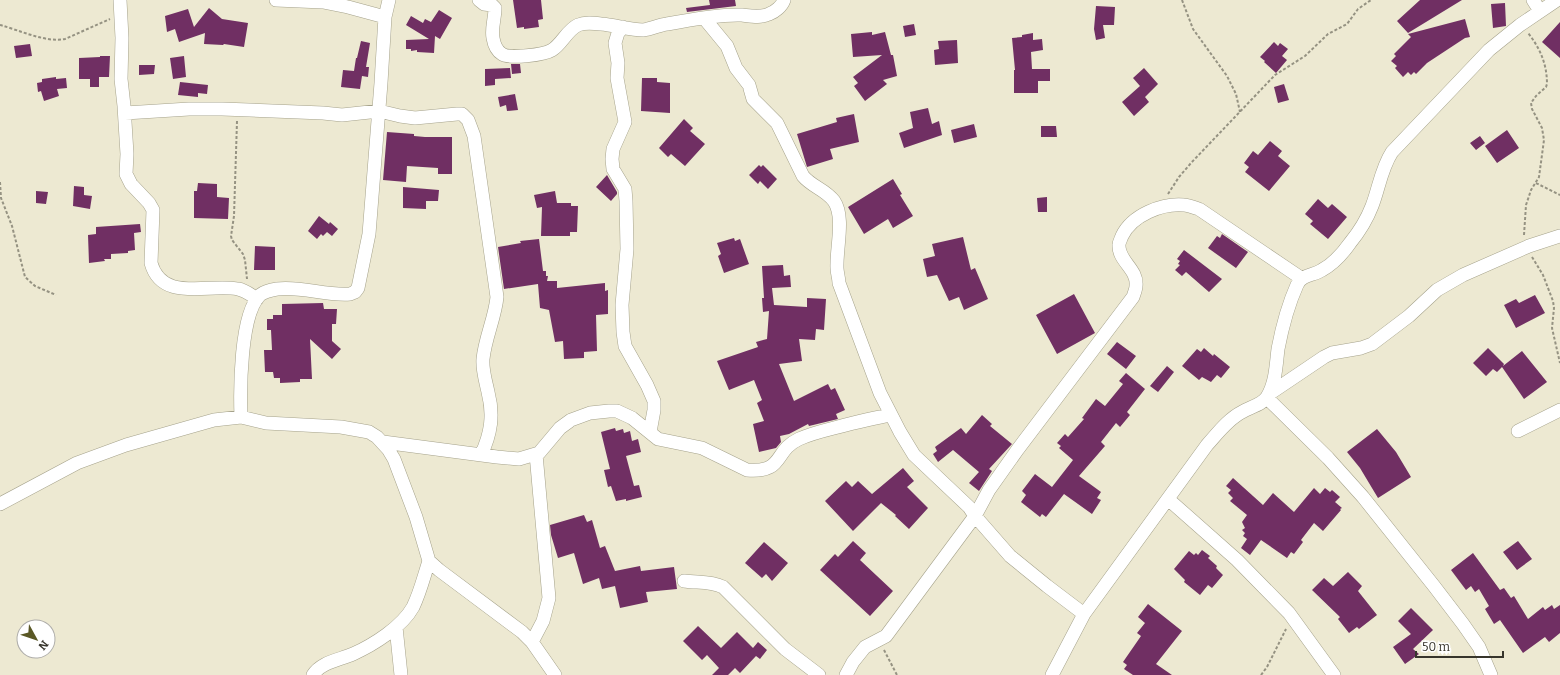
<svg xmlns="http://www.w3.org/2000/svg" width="1560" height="675" font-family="Bitter,serif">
  <rect width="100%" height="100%" fill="#ede9d2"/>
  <path fill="#702f63" d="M513,0H541L543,19L538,20L539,27L524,29V27L517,28Z
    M709,0H735L736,6L687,12L686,8L710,5Z
    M1420,0H1462L1408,33L1397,21Z
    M1505,3L1506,26L1493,28L1491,4Z
    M1096,6L1115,7L1114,25H1103L1105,38L1096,40L1094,29Z
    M209,8L222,19L248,23L244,47L224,44L223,45L204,44L205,33L179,42L175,29L167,32L165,16L188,9L194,27Z
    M439,10L452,18L440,39L435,36L434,53L417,52V50L411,51V49H406V40L429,39L406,25L411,16L423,23L425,19L431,22Z
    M1465,19L1470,37L1465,38L1427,63L1416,74L1414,72L1411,75L1408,72L1403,77L1395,68L1397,66L1391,61L1396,56L1394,54L1411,37L1408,34Z
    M1560,22V58L1542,42Z
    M914,24L916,35L905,37L903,26Z
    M872,32V35L885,32L891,55H893L897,76L883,80L887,84L865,101L854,86L858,83L853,77L882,55L853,57L851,34Z
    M1033,33V40L1042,39L1043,50L1031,52L1032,69H1050V81H1038V93H1014V70H1015L1012,38L1022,37V35Z
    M957,40L958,63L935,65L934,50L939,49L938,41Z
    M361,41L370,43L366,67H369L368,77L362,76L360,89L341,87L343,70L354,71L356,58H357Z
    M1274,42L1278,46L1280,43L1288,49L1282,56L1287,60L1276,73L1264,62L1265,61L1260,57Z
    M30,44L32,56L16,58L14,46Z
    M100,56H110L109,77H99V87H90V79H79V58L100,57Z
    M184,56L186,77L173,79L170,58Z
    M511,64H520L521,73L512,74Z
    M139,65H155L154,74L139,75Z
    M510,68L511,78L495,79V85L485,86V69Z
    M1144,68L1158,84L1145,97L1149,102L1134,116L1122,102L1140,86L1133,78Z
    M56,77V79L66,78L67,88L57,89L59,96L44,101L41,91L38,92L37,83L42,82V79Z
    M642,78H657V82L670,83V113L641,111Z
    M180,82L208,85L207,94L198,93V97L178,95Z
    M1284,84L1289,100L1278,103L1274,87Z
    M515,94L518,110L507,111L506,105L500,107L498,97Z
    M928,108L932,124L939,121L942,135L904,148L899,133L913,128L910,112Z
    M854,114L859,142L830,149L833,159L807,167L797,134L837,122L836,118Z
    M684,119L693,128L690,131L705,144L685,166L671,154L668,157L659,148Z
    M974,124L977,137L954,143L951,130Z
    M1041,126H1056L1057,137H1041Z
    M1507,130L1519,148L1497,163L1485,146Z
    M387,132L414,134V136L425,137H452V174H438V168L407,166L406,182L383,180Z
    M1480,136L1485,143L1476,150L1470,143Z
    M1270,141L1282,151L1278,156L1290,166L1269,191L1245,172L1249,167L1244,163L1253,151L1258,155Z
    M759,165L761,167L763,165L777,179L768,189L760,181L758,184L749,175Z
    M607,175L617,192V194L611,201L596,187Z
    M893,179L902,194L900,195L913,216L893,228L888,219L864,234L848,207Z
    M198,183L217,184V197L229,198L228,219L194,218V191H197Z
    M74,186L84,187V195L92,196L90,209L73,206Z
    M403,187L439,190L438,201H426V209L403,208Z
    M36,191L48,192L46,204L36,203Z
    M555,191L557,203H571V206H578L577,232H570V236H541L542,207L537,208L534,195Z
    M1047,197V212H1038L1037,198Z
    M1318,199L1328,208L1332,204L1347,217L1328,239L1310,224L1313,221L1305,214Z
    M319,216L329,224L330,222L338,229L332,236L327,232L323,236L321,234L317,239L308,231Z
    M140,224L141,232L134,233L135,250L128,251V253L111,254V259H104L105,261L89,263L88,235L96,234V227Z
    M1222,234L1248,252L1236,268L1208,248L1217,236L1220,238Z
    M963,237L971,270L975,268L988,299L964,310L959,297L949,301L937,275L927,277L923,259L935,256L932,244Z
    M734,238L735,241L740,239L749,264L724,273L718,256L721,254L717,243Z
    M539,239L543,271H546V276H548L547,281H557V288L605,283V291L608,290V314L596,315L597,351L584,352V358L564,359L563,341L555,342L549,310L540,308L538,284L504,289L498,247L521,243L520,241Z
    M255,246L275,247V270H254Z
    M1184,250L1222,279L1209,292L1186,272L1182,276L1175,270L1180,265L1178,264L1180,261L1177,259Z
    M783,265L784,276L790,275L791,287L772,288L774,305L807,307V298L826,299L824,330L816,329L815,340L799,339L802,361L779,364L794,401L828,384L831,390L835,388L845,410L836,414L838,419L809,426L808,424L789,434L780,436L781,442L776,448L759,452L753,424L764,421L757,403L762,400L754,380L729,390L717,361L758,347L756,342L767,339L769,311L763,312L762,298H764L762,266Z
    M1074,294L1095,333L1057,354L1036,315Z
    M1535,295L1545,313L1516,328L1504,305L1516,299L1519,303Z
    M323,303L324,309H337L336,324H332V341L341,349L332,359L310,339L312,379H300V382L280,383V378H274L273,372H265L264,350H272L271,330H267V319H273V315H282V304Z
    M1117,342L1136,356L1126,369L1107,354Z
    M1204,348L1213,356L1214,354L1230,367L1221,378L1217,375L1211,382L1202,377L1199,380L1182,366L1197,349L1201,352Z
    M1488,348L1504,364L1503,366L1522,351L1547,382L1524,399L1502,367L1497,372L1493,369L1486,376L1473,363Z
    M1167,366L1174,372L1158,392L1150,386Z
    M1126,373L1145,389L1127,412L1130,415L1120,427L1116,423L1101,442L1105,446L1079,476L1101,492L1097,498L1101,500L1092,514L1064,494L1046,517L1042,514L1040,517L1021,502L1026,495L1022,491L1035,474L1052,487L1073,460L1059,448L1061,446L1057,443L1065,434L1068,437L1084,419L1082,418L1096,399L1105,406L1123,384L1119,381Z
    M982,415L992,424L990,426L1012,444L989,469L992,471L979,491L969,483L979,472L953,450L938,462L933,454L937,451L935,447L961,428L966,434Z
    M615,428L616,431L623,429L624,433L630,431L632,441L638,439L641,452L626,456L634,486L639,485L642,497L626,501V499L616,501L611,486L608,487L604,470L610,469L601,432Z
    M1377,429L1396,452L1411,477L1378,498L1360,468L1347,452Z
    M903,468L914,481L907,487L928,508L909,529L895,516L896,515L881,503L853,531L825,501L846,481L852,487L858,481L872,494Z
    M1233,478L1263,505L1273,493L1294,512L1314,488L1320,494L1325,488L1330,492L1332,490L1340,497L1335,502L1342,508L1340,509L1341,510L1323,531L1314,523L1301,540L1303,542L1294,554L1291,552L1287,558L1261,540L1250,555L1241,548L1247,539L1243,536L1245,533L1242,530L1245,528L1242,522L1247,515L1230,501L1233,498L1228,493L1231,490L1226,486Z
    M584,515L587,522L592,520L600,548L605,546L615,571L640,566L641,571L674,567L677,589L646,592L648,602L620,608L615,586L602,589L599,578L583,584L574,553L558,558L551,535L550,525Z
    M853,541L866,553L860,560L893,591L870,616L820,570L835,554L838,557Z
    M1518,541L1532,559L1517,570L1503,552Z
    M764,542L788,563L772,581L766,574L762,578L745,563Z
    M1202,550L1210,556L1208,558L1217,566L1216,568L1223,575L1212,588L1208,585L1200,595L1184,582L1185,580L1174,569L1189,551L1194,555L1196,553L1198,555Z
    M1473,553L1500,590L1504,588L1511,598L1514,596L1528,619L1543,607L1545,610L1552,605L1554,609L1560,605V633L1549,642L1545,637L1523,653L1500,620L1494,624L1485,609L1489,606L1479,589L1475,592L1471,586L1466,590L1451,570Z
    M1348,572L1362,586L1358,591L1377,615L1359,629L1357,627L1349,633L1338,619L1340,617L1312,590L1324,578L1333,586Z
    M1148,604L1182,631L1156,664L1172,675H1133L1124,669L1127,665L1123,662L1141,636L1137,633L1145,623L1138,617Z
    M1411,608L1433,630L1413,649L1419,654L1405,664L1393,647L1411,634L1398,621Z
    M698,626L721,648L737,632L753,648L758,642L767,650L760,659L756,656L740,673L735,668L728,675H712L719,668L707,655L702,660L683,641Z"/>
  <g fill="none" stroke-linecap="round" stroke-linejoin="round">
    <defs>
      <path id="street" d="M120,0L122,38L121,79L124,106L127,154L126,174L131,184L149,203L153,210L151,263C162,303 209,283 238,289C245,290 251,295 257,299
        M276,0L323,2L348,7L385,17
        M479,0L484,4L492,5L495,8C495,18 491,29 493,38C494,44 497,51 502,54C509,59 544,55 552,50C562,44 567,30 578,25C585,22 593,23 601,24C614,25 631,30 643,30C651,29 659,25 667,24C688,20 721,14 742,15C751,16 761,18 769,14C775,12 782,6 784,0
        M1533,0L1540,11
        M704,18L727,46L736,68L749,85L753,99L777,123L803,176C812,187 825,189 834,201C845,217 836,249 837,268C837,273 839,278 839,283L880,393L900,432L914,455L969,507L975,516L1010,556L1047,586L1084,614
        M623,27L618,33L615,43L618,63L617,78L625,122L613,149L612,159L613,169L625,189L626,201L627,249L622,305L623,332L625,346L647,385L654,401V410L650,432
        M125,113L189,109H222L323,113L342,115L379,111L400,116L415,118L457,114H462L468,120L474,136L497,297C495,318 485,338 483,359C482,370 486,382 488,392C494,415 491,434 481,455
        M1269,394L1324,357L1332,353L1361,348L1372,344L1409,316L1437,290L1463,275L1529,246L1560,236
        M1267,398L1328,458L1363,497L1434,586L1463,624L1479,647L1491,675
        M241,417C240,390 240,314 260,295C265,291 271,290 277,289C302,286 326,296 350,294L355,292L358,288L369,234L381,83L385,17L389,0
        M1518,431L1560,410
        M383,442L497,457L519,459L539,453L560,428L571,420L590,413L609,411H617L632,418L658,439L702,448L747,470C785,473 773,451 799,439C810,434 822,431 834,428C853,423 872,418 891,415
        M1168,499L1237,560L1289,613L1334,675
        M0,504L77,463L126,445L214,420L241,417L266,423L341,427L369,432L377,437L388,449L394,459L416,517L429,561L439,570L522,632L532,642L555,675
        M684,581C698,583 710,581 723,587L785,649L819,675
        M396,627L401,675
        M532,642L543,621L549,598L536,454
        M313,675C321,662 339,660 353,654C373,645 402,627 413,607C420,593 424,576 429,561
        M846,675L853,662L865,647L886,636L975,516L989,490L1018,449L1133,297C1134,294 1136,289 1136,286C1138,269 1118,261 1119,245C1119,242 1121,239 1122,236C1132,215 1162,203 1184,205C1189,205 1194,208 1199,209L1301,278
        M1052,675L1084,614L1207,445C1217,434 1228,419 1242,412C1250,407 1262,405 1267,397C1276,382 1276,365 1278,349C1282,328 1288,305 1297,285C1302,274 1313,276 1322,270C1333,264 1343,253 1350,243C1359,232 1367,219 1372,206C1379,188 1381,169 1392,152L1489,50L1520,25L1557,0"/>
    </defs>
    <use href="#street" stroke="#a5a28b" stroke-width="14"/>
    <path stroke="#959282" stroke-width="2" stroke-dasharray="3 2" stroke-linecap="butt" d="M1182,0L1193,29L1227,76L1236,94L1240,112
      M0,25C19,30 46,43 65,39L110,19
      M237,121L234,216L231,236L232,240L243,254L245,260L247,279
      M0,182L1,198L12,226L25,277L35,286L56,295
      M1536,183L1560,195
      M1168,194L1179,177L1191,163L1275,75L1305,56L1328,34L1347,24L1358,9L1371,0
      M1524,235L1526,205L1531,190L1539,177L1544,140L1542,128L1532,109L1531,103L1536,96L1546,87L1547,84C1547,64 1540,48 1528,33
      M1532,257L1543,275L1553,301L1554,308L1552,328L1560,363
      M884,650L897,675
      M1261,675L1267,667L1286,629"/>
    <use href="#street" stroke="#fff" stroke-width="13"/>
  </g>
  <g transform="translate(36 639) rotate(130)"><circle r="19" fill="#ffffff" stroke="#afaeab"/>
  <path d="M0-3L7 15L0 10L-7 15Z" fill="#5a5825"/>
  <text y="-6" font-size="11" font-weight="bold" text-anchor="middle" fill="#37352c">N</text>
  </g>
  <path d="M1416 651v6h87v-6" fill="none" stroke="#37352c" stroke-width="2"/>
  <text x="1422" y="651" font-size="12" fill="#37352c" stroke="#ffffff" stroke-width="3" paint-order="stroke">50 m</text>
</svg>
